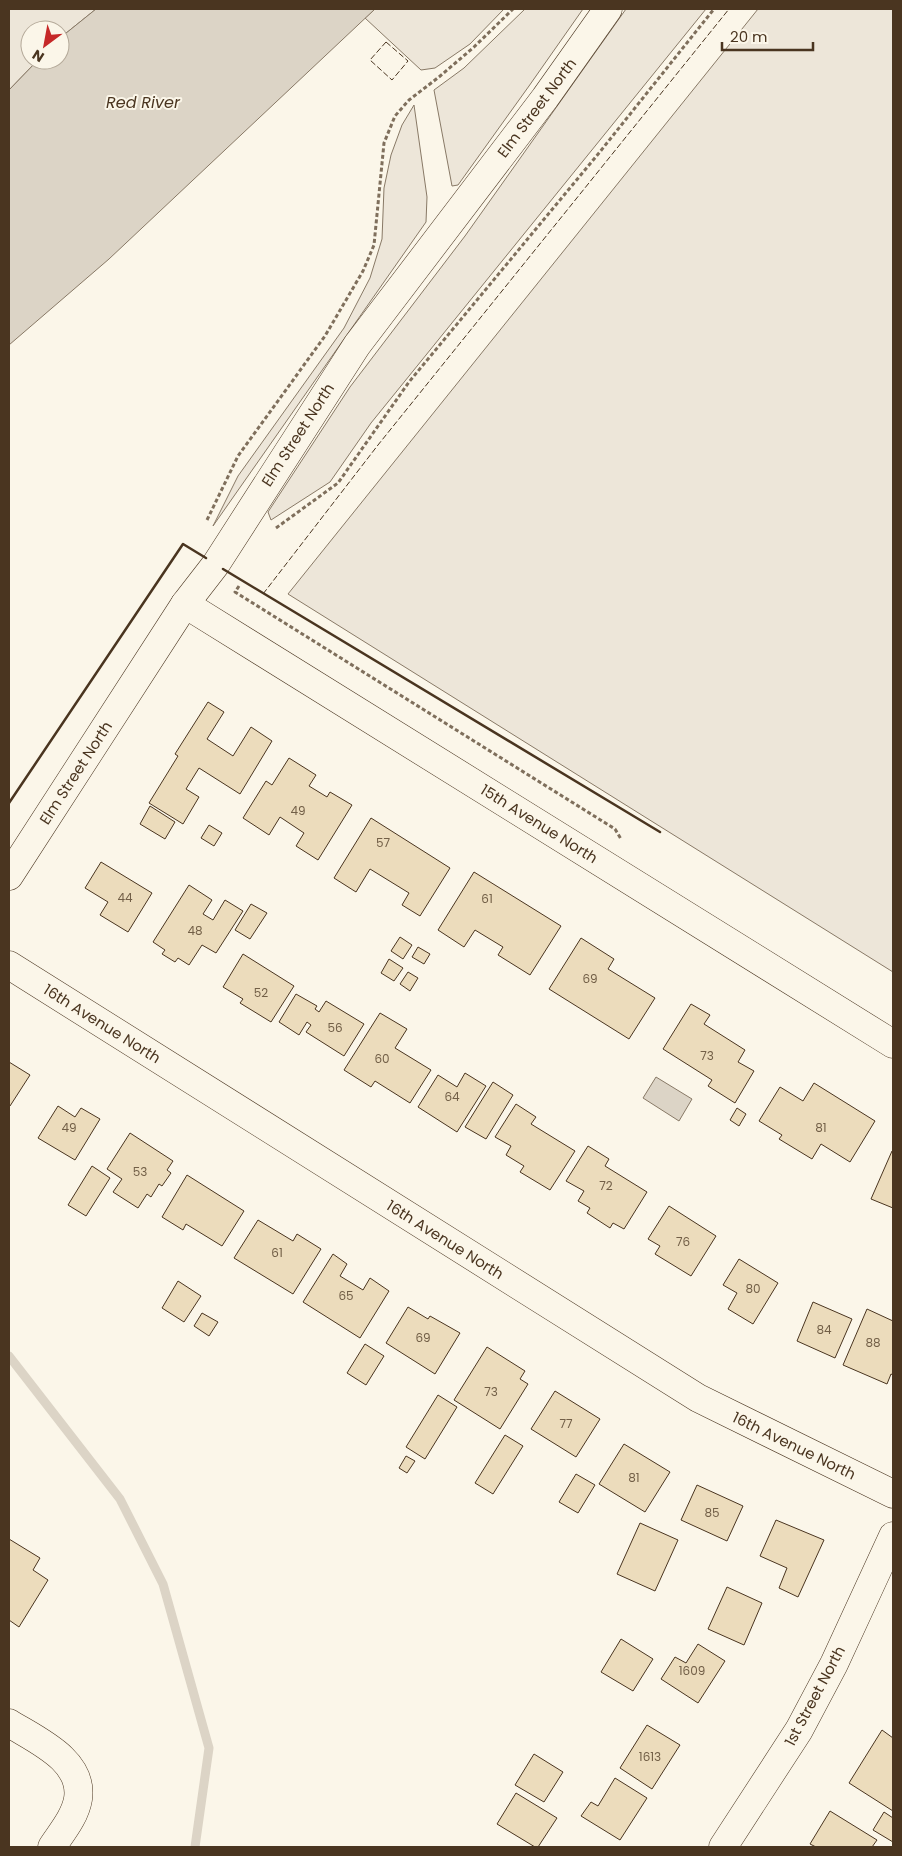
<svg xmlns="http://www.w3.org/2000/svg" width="902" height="1856" font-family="Poppins,sans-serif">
  <rect width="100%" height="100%" fill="#fbf6e9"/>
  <path fill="#ede6d9" stroke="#887966" d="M9,9H96L60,38V30H30V60H38L9,90Z
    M375,9H504L470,44L435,68L421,70L365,18Z
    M525,9H583L529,86L458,185L452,186L434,90L464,68Z
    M626,9H706L371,423L330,482L271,520L268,512L350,387L465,236Z
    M758,9H893V972L288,594Z
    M414,105L427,197L426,222L213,526L238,476L344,328L370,278L382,239L384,188L391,155L402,125Z"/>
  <path fill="#dcd4c6" stroke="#887966" d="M96,9H375L109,259L9,345V90L38,60H60V38Z
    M656,1077L692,1099L679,1121L643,1098Z"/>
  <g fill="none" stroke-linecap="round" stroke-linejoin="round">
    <path stroke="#dcd4c6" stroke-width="9" d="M9,1356L120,1499L163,1584L209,1748L195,1847"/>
  </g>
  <path fill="#ecdcbc" stroke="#4a3520" d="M208,702L224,712L207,739L233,756L251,727L272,741L240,794L199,768L186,789L199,797L183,824L149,803L178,756L175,754Z
    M289,758L316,775L309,786L327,797L330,792L352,805L318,860L296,846L304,833L280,817L269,835L243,818L266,781L272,785Z
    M150,806L175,822L165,839L140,824Z
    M371,818L450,868L420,916L402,905L409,893L370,869L356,892L334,878Z
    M209,825L222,833L214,846L201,838Z
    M101,862L152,893L128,932L100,915L108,902L85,888Z
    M474,872L561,926L530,975L498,955L503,947L475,930L464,947L438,930Z
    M189,885L212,900L203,914L213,920L225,900L243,911L216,953L202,945L189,965L178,958L175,962L162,954L165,950L153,942Z
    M251,904L267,913L250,939L235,930Z
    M400,937L412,945L403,959L391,951Z
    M581,938L614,959L608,969L655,998L629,1039L549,989Z
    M418,947L430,954L424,964L412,957Z
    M243,954L294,986L271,1022L240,1003L243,999L223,987Z
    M389,959L403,968L394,981L381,973Z
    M408,972L418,978L410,991L400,984Z
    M296,994L317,1006L315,1009L319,1012L326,1001L364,1024L344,1056L306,1032L311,1025L307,1022L299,1035L279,1022Z
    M691,1004L710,1015L704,1024L745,1050L738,1062L754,1071L735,1103L708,1086L712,1080L663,1049Z
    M380,1013L407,1029L395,1048L431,1070L410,1103L375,1081L371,1087L344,1070Z
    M9,1062L30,1075L10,1106L9,1105Z
    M465,1073L486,1086L457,1132L418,1107L438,1075L457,1087Z
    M493,1082L513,1095L486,1139L465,1127Z
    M814,1083L875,1121L850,1162L821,1144L812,1159L779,1139L782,1135L759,1121L780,1087L803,1101Z
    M516,1104L536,1117L531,1124L575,1151L550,1190L520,1172L524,1166L506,1155L511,1146L495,1137Z
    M58,1106L75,1117L81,1108L100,1119L75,1160L38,1138Z
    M737,1108L746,1114L739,1126L730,1120Z
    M130,1133L173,1161L167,1170L171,1173L162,1186L159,1184L151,1197L147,1194L138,1208L113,1192L122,1179L107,1169Z
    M588,1146L609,1159L605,1166L647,1192L624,1229L613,1223L610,1228L587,1213L590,1208L578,1201L584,1191L566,1181Z
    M892,1151H893V1208L871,1199Z
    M92,1166L110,1178L86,1216L68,1205Z
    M187,1175L244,1211L222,1246L186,1224L183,1230L162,1217Z
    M669,1206L716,1236L691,1276L655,1254L660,1246L648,1239Z
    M258,1220L293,1241L297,1234L321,1249L293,1294L234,1258Z
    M333,1254L347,1264L340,1276L363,1290L370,1278L389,1291L360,1338L303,1302Z
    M739,1259L778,1283L753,1324L728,1309L737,1293L723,1285Z
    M178,1281L201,1296L184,1322L162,1308Z
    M813,1302L852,1319L835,1358L797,1341Z
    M408,1307L428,1319L430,1316L460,1333L435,1374L386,1343Z
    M867,1309L893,1321V1375L891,1374L887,1384L843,1365Z
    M202,1313L218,1322L209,1336L194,1326Z
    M365,1344L384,1356L366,1385L347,1373Z
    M487,1347L525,1371L520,1379L528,1384L500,1429L454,1400Z
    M555,1391L600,1419L576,1457L531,1429Z
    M438,1395L457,1407L425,1459L406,1447Z
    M505,1435L523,1446L493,1494L475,1483Z
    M624,1444L670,1472L645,1512L599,1484Z
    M406,1456L415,1461L407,1473L399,1468Z
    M576,1474L595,1485L578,1513L559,1502Z
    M697,1485L743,1506L727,1541L681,1520Z
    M776,1520L824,1540L798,1597L779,1588L787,1568L760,1556Z
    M640,1523L678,1540L655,1591L617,1574Z
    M9,1539L40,1558L33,1570L48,1580L19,1627L9,1620Z
    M727,1587L762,1603L744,1645L708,1629Z
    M621,1639L653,1659L633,1691L601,1672Z
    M698,1644L725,1661L698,1703L661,1679L675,1657L686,1663Z
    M647,1725L680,1745L652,1789L620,1768Z
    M882,1730L893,1738V1811L849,1783Z
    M534,1754L563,1772L544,1802L515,1785Z
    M615,1778L647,1798L620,1840L581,1816L591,1802L598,1806Z
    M516,1793L557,1818L538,1847H535L497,1824Z
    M830,1811L877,1840L872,1847H816L810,1844Z
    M884,1812L893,1818V1842L873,1830Z"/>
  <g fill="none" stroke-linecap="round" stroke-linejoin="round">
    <defs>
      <path id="street" d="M185,604L893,1044
        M9,965L698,1398L893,1494
        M9,1723C36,1740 84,1760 78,1799C75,1817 61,1833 52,1847
        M723,1847L799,1730L834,1664L893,1536"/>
      <path id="secondary" d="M9,876L185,604L216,564L357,345L545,98L608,9"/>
    </defs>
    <use href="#street" stroke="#4a3520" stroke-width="29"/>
    <use href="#secondary" stroke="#4a3520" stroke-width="29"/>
    <path stroke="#7f6f5c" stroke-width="3" stroke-dasharray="4 2.5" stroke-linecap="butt" d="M207,520L238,456L325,336L363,271L374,245L384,143L395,116L409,100L439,77L474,47L513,9
      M276,528L338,483L409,382L599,153L714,9
      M239,586L235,592L615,829L621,839"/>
    <use href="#street" stroke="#fbf6e9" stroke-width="28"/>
    <use href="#secondary" stroke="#fbf6e9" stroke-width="28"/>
    <path stroke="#4a3520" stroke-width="1" stroke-dasharray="6 2.5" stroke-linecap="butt" d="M386,42L408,61L392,80L370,60Z
      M263,594L378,445L729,9"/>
    <path stroke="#4a3520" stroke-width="2.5" d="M223,569L660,832
      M9,803L183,544L206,558"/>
  </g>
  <g text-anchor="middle" stroke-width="4" stroke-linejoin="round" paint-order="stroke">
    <g font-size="12" fill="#725f47">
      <text x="298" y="815">49</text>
      <text x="383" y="847">57</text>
      <text x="125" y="902">44</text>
      <text x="487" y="903">61</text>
      <text x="195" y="935">48</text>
      <text x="590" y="983">69</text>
      <text x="261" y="997">52</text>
      <text x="335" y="1032">56</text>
      <text x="707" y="1060">73</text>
      <text x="382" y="1063">60</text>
      <text x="452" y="1101">64</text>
      <text x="69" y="1132">49</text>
      <text x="821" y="1132">81</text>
      <text x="140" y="1176">53</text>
      <text x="606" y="1190">72</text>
      <text x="683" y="1246">76</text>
      <text x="277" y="1257">61</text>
      <text x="753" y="1293">80</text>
      <text x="346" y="1300">65</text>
      <text x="824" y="1334">84</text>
      <text x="423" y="1342">69</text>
      <text x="873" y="1347">88</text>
      <text x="491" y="1396">73</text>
      <text x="566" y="1428">77</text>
      <text x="634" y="1482">81</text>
      <text x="712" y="1517">85</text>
      <text x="692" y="1675">1609</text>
      <text x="650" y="1761">1613</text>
    </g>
    <g font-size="15" fill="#4a3520" stroke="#fbf6e9">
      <text transform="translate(537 108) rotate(-53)" y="5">Elm Street North</text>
      <text transform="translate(298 435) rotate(-57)" y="5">Elm Street North</text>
      <text transform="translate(76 773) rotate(-57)" y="5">Elm Street North</text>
      <text transform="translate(539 824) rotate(32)" y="5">15th Avenue North</text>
      <text transform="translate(102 1024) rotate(32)" y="5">16th Avenue North</text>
      <text transform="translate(445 1240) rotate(32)" y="5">16th Avenue North</text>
      <text transform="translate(794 1446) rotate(26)" y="5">16th Avenue North</text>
      <text transform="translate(815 1696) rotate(-62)" y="5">1st Street North</text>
    </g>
    <g font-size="16" font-style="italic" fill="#4a3520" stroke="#fbf6e9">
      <text x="143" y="108">Red River</text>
    </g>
  </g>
  <rect width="902" height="1856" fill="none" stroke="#4a3520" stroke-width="20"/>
  <g transform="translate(45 45) rotate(212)"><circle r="24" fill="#fbf6e9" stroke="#b4a999"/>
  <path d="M0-4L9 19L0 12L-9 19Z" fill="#c62828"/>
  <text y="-8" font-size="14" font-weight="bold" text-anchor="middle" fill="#4a3520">N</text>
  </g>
  <path d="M722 42v8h91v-8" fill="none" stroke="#4a3520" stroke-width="2.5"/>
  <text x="730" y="42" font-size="15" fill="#4a3520" stroke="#fbf6e9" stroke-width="4" paint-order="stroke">20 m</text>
</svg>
